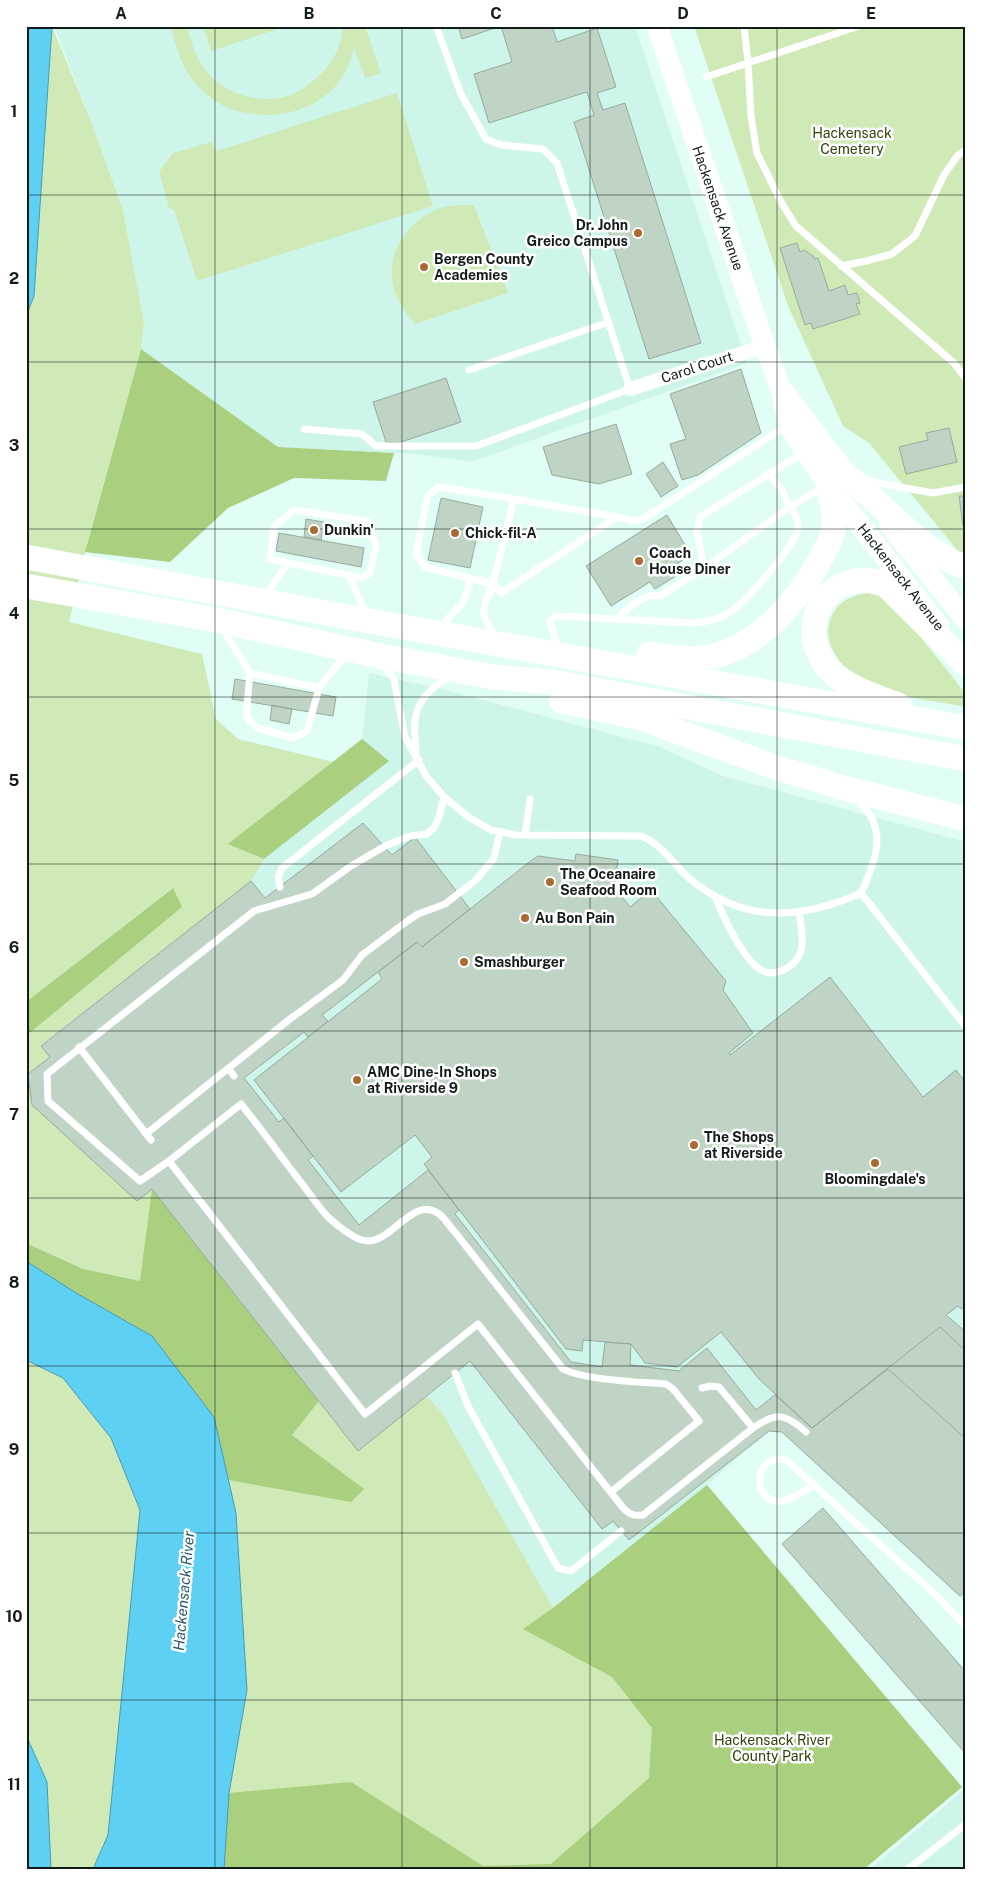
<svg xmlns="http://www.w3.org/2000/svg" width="992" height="1895" font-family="'Public Sans',sans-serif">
  <rect width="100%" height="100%" fill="#e1fef6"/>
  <path fill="#cef5ea" d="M54,26H635L747,363L471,462L417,454L278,447L141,349L144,323L123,210L92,124Z
    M369,673L442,689L660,747L723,776L966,842V1603L782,1432L769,1431L707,1485L553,1608L436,1492L228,1480L214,1417L152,1336L26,1261V1002L362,740Z
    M966,1788V1869H870Z"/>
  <path fill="#d0eab7" d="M52,26L92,124L123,210L144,323L141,349L89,536L69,622L202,654L216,719L238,739L334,762L229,844L264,859L251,881L41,1045L50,1057L28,1074L32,1105L137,1201L152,1189L141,1282L83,1269L26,1243V1036L182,907L172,888L26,1002V316L34,296Z
    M170,26H187C191,39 194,54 202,65C220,93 259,106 290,95C302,91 312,82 321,74C334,61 342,45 342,26H365L381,74L365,78L354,48C351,57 349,67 343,76C319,115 264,124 224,106C212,100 200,89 192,79C180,64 176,44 170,26Z
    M203,26H287L211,51Z
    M694,26H966V557H963L869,443L843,426L788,306Z
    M397,93L433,206L197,281L174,210L169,208L159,172L173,153L211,142L217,151Z
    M459,205H474L508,293L415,324C407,314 399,304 395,292C382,257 407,220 440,208C446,206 453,206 459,205Z
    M868,593L884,597L896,606L966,694V707C936,701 886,696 860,682C851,677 840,663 835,654C829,644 826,632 830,621C835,603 851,595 868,593Z
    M26,1360L63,1378L111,1438L140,1510L108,1835L93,1869H51L47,1782L26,1735Z
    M427,1396L443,1414L553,1608L707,1485L962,1787L864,1869H224L239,1560L236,1513L228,1480L351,1501L363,1489L292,1435L319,1401L358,1451Z"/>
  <path fill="#a9cf7f" d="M141,349L278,447L394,453L386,481L294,478L228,508L170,562L85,552Z
    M362,739L389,761L264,859L228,844Z
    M173,888L182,907L26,1036V1002Z
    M152,1189L319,1401L292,1435L364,1489L351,1502L228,1480L214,1417L152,1336L76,1293L26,1261V1243L83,1269L140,1281Z
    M707,1485L962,1787L864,1869H224L229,1793L351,1782L483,1866L551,1864L649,1778L652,1728L612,1677L523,1629L553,1608Z"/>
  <path fill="#5ed0f4" stroke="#479ab3" d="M26,26H52L34,296L26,316Z
    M26,1261L76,1293L152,1336L214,1417L236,1513L247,1690L229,1793L224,1869H93L108,1835L140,1510L111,1438L63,1378L26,1360Z
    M26,1735L47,1782L51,1869H26Z"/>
  <path fill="#bfd4c4" stroke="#97ab9b" d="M458,26H552L557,42L597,28L616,87L597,93L603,110L625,103L701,343L649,359L574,122L594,115L587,92L489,123L474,74L512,62L501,26L462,39Z
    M797,243L800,252L804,250L813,256L815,259L818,258L829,291L845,285L848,295L857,293L860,303L856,304L860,314L813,329L811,323L805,325L780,248Z
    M741,369L761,433L698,475L682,480L670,444L686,439L670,394Z
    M446,378L461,422L398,443L386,442L373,402Z
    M616,424L632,474L599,484L552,475L543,447Z
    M949,428L957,462L906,474L899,447L928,440L926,433Z
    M663,462L678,486L661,497L646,474Z
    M959,496H966V526H963Z
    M441,498L483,507L470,568L428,560Z
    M667,515L691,555L670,568L676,576L655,589L650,582L611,606L586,566Z
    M306,519L324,522L321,540L304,537Z
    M279,533L364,548L361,567L276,551Z
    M235,679L336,697L333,716L232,699Z
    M272,705L292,709L289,724L270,720Z
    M363,823L392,855L415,837L470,909L422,947L417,942L322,1015L328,1021L308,1037L304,1032L244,1078L279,1122L284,1118L313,1156L308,1160L359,1225L428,1170L459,1210L455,1214L571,1362L602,1367L605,1342L631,1344L630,1365L679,1371L707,1348L756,1410L775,1395L812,1428L940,1327L966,1351V1591L960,1596L782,1432L769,1431L629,1540L613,1521L602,1529L470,1361L358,1451L152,1189L137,1201L32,1105L28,1074L50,1057L41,1046L251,881L265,898Z
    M576,854L618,860L615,888L630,907L651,890L726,981L723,990L753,1033L729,1053L730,1055L830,977L923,1097L956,1070L966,1083V1305L961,1309L958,1306L946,1315L966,1332V1439L888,1369L812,1428L759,1379L721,1332L677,1367L645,1363L631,1344L583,1340L582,1351L566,1349L424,1164L432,1157L415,1135L341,1192L254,1080L382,979L378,972L417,942L422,947L532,860L538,856L575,861Z
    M823,1508L966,1672V1754L782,1544Z"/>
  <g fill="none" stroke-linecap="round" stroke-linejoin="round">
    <path stroke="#fff" stroke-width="7" d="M744,26L748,62L751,116L757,153L781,202L796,226L954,363L966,379
      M706,77L859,26
      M841,266L866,261L892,254L915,236L944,175L958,155L966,150
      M469,370L609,322
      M304,429L362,434L376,446H476L630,389L557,163L543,149L501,145L486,139L461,94L436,26
      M768,473L782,490L790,507L704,568L697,532L700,517L803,453
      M863,478L878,483L933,493L966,487
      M294,510L368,521L376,546L370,573L362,578L270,559L274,527Z
      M617,517L501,593L493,584L514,499L617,517L634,521L643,519L786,426
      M349,575L367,616
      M264,597L288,563
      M617,618L635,603L651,595L660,596L704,568
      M222,628L250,673L246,716L257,728L294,738L307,731L319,688L346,654
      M439,628L463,603L471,580
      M495,637C480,611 481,612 493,584L425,567L416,554L428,495L439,487L514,499
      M558,649L550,621L556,616L693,623C706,622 719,620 730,612C745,603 796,545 798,528C799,520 794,514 790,507L823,487
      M382,664L394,680L405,737L427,777L444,797L470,818L491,830L516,835L641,836C662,844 673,864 689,878C743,924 800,920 861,893L966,1027
      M250,673L319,688
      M416,755C416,743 413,727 416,715C420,697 435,684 451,677
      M858,801C889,828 876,861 861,893
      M525,835L530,799
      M280,887L278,877L282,868L419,760
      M715,896C722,915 742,956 758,968C773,980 796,967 801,951C804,939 801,924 799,912
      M79,1047L151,1140
      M229,1069L234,1076
      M146,1134L290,1019L343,980L362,955L406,922L418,914L445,904L476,880L494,858L500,832
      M169,1161L140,1181L48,1101L47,1074L254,911L312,894L351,866L387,845L410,836L427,834L434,828L439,817L444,797
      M455,1373L468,1406L558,1568L571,1571L621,1531
      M753,1428C776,1412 785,1413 806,1432
      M813,1486C804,1491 793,1499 782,1501C751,1505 752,1452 786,1460L937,1596L966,1627
      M611,1492L699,1421L673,1389L666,1384C640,1382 584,1380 563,1369L454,1231C449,1226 445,1218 439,1214C411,1194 391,1248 362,1240C353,1238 334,1223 327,1216C317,1205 309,1192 299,1180C280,1155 261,1129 241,1104L169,1161L365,1414L478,1324L624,1509C630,1515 635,1516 643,1515L753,1428L719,1387L710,1386L702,1388
      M908,1869L966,1824"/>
    <path stroke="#fff" stroke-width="14" d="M630,389L765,346"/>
    <path stroke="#fff" stroke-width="21" d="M657,26L765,346L781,389L789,425L805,451L828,484L938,625
      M785,393L844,471L863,493
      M889,524L966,620"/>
    <path stroke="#fff" stroke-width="25" d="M853,480C882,506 929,557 966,567
      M26,557L348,617L966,728
      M26,586L217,620L375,655L493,677L553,682L966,759
      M649,654C675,658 698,662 724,653C766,639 799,598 820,560C826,549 833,537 834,525C835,511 831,497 828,484
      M562,701L638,717L775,767L840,787L966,819
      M900,706C875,696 841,687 825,664C793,618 835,564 886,585L966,664"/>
  </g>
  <path fill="none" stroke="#121d1a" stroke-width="1" stroke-opacity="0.55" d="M215,26V1869M402,26V1869M590,26V1869M777,26V1869M26,195H966M26,362H966M26,529H966M26,697H966M26,864H966M26,1031H966M26,1198H966M26,1366H966M26,1533H966M26,1700H966"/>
  <g fill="#aa6b32" stroke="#fff" stroke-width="2">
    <circle cx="638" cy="233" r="5"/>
    <circle cx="424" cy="267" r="5"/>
    <circle cx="314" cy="530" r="5"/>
    <circle cx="455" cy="533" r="5"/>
    <circle cx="639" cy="561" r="5"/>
    <circle cx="550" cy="882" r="5"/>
    <circle cx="525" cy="918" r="5"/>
    <circle cx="464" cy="962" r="5"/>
    <circle cx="357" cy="1080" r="5"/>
    <circle cx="694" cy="1145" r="5"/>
    <circle cx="875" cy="1163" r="5"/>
  </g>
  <g text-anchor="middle" stroke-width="5" stroke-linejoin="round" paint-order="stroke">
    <g font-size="14" fill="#2d440a" stroke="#fff">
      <text x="852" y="138">Hackensack<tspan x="852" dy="16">Cemetery</tspan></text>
      <text x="772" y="1745">Hackensack River<tspan x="772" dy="16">County Park</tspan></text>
    </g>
    <g font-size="14" fill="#121d1a" stroke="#fff">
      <text transform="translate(718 208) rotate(71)" y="5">Hackensack Avenue</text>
      <text transform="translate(697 367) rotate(-18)" y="5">Carol Court</text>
      <text transform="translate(901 577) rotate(52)" y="5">Hackensack Avenue</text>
    </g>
    <g font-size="14" font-weight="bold" fill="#121d1a" stroke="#fff" text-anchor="start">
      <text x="628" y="230" text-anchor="end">Dr. John<tspan x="628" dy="16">Greico Campus</tspan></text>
      <text x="434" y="264">Bergen County<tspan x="434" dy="16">Academies</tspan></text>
      <text x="324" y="535">Dunkin'</text>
      <text x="465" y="538">Chick-fil-A</text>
      <text x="649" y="558">Coach<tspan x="649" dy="16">House Diner</tspan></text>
      <text x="560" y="879">The Oceanaire<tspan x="560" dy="16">Seafood Room</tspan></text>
      <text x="535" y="923">Au Bon Pain</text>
      <text x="474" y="967">Smashburger</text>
      <text x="367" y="1077">AMC Dine-In Shops<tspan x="367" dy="16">at Riverside 9</tspan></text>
      <text x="704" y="1142">The Shops<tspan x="704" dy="16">at Riverside</tspan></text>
      <text x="875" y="1184" text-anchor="middle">Bloomingdale's</text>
    </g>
    <g font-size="15" font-style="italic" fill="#295868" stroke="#fff">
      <text transform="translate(184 1591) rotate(-85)" y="5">Hackensack River</text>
    </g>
  </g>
  <rect width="992" height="1895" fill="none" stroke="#ffffff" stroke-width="55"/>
  <rect x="28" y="28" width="936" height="1840" fill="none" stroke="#121d1a" stroke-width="2"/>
  <g font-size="16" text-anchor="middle" font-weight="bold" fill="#121d1a">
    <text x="121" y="19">A</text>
    <text x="309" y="19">B</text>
    <text x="496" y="19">C</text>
    <text x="683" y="19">D</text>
    <text x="871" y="19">E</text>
    <text x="14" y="117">1</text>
    <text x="14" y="284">2</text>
    <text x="14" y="451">3</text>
    <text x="14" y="619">4</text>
    <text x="14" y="786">5</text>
    <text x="14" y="953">6</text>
    <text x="14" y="1120">7</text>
    <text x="14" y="1288">8</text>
    <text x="14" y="1455">9</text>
    <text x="14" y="1622">10</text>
    <text x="14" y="1790">11</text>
  </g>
</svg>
